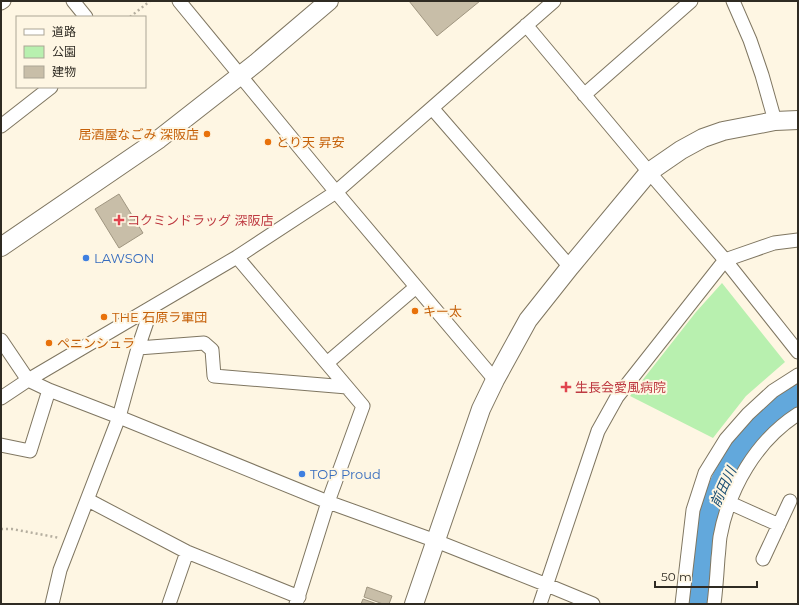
<svg xmlns="http://www.w3.org/2000/svg" width="799" height="605" font-family="Montserrat,'Noto Sans JP',sans-serif">
  <rect width="100%" height="100%" fill="#fef6e3"/>
  <path fill="#b8f0af" d="M722,283L785,362L746,396L713,438L630,396L696,312Z"/>
  <g fill="none" stroke-linecap="round" stroke-linejoin="round">
    <path stroke="#62a8dc" stroke-width="25" d="M698,604L706,534L713,505L724,480L745,443L774,414L798,395"/>
  </g>
  <path fill="#c8bea8" stroke="#a09681" d="M409,1H480L437,36Z
    M119,194L143,233L119,248L95,209Z
    M367,587L392,596L389,604H383L364,597Z
    M363,599L377,604H361Z"/>
  <g fill="none" stroke-linecap="round" stroke-linejoin="round">
    <defs>
      <path id="street" d="M73,1L86,17
        M179,1L336,192L495,380
        M733,1L750,40L762,75L775,121
        M1,3L4,1
        M526,25L649,172L725,260L798,352
        M584,95L691,1
        M432,108L570,267
        M1,126L51,87
        M237,257L363,406L328,502L296,604
        M1,340L28,380L49,390L119,417L328,502L436,541L547,585L593,604
        M138,348L204,343L212,350L214,376L347,387
        M327,363L416,287
        M1,398L28,380L237,257L336,192L554,1
        M1,445L30,451L49,390
        M88,500L187,552L299,597
        M730,503L779,525
        M763,559L790,501
        M52,604L60,570L119,417L138,348L152,307
        M169,604L187,552
        M540,604L598,431L617,397L725,260L774,243L798,240
        M682,604L693,510L705,473L726,439L748,414L773,391L798,375
        M714,604C716,589 717,573 718,558C719,551 719,544 720,537C729,488 756,441 798,414"/>
      <path id="secondary" d="M1,247L159,139L256,63L329,1
        M414,604L481,409L495,380L528,320L570,267L649,172L681,150L703,138L723,131L775,121L798,120"/>
    </defs>
    <use href="#street" stroke="#7f7661" stroke-width="15"/>
    <use href="#secondary" stroke="#7f7661" stroke-width="20"/>
    <path stroke="#b5ae9f" stroke-width="2.5" stroke-dasharray="2 3" stroke-linecap="butt" d="M130,17L150,1
      M1,529H12L60,538"/>
    <use href="#street" stroke="#fff" stroke-width="13"/>
    <use href="#secondary" stroke="#fff" stroke-width="18"/>
  </g>
  <g fill="#e8710a" stroke="#fef6e3" stroke-width="1.5">
    <circle cx="207" cy="134" r="4"/>
    <circle cx="268" cy="142" r="4"/>
    <circle cx="415" cy="311" r="4"/>
    <circle cx="104" cy="317" r="4"/>
    <circle cx="49" cy="343" r="4"/>
  </g>
  <g fill="#e0444e" stroke="#fef6e3" stroke-width="1.5">
    <path d="M117 214h4v4h4v4h-4v4h-4v-4h-4v-4h4z"/>
    <path d="M564 381h4v4h4v4h-4v4h-4v-4h-4v-4h4z"/>
  </g>
  <g fill="#3f7fe0" stroke="#fef6e3" stroke-width="1.5">
    <circle cx="86" cy="258" r="4"/>
    <circle cx="302" cy="474" r="4"/>
  </g>
  <g text-anchor="middle" stroke-width="4" stroke-linejoin="round" paint-order="stroke">
    <g font-size="13" fill="#c56008" stroke="#fef6e3" text-anchor="start">
      <text x="199" y="139" text-anchor="end">居酒屋なごみ 深阪店</text>
      <text x="276" y="147">とり天 昇安</text>
      <text x="423" y="316">キー太</text>
      <text x="112" y="322">THE 石原ラ軍団</text>
      <text x="57" y="348">ペニンシュラ</text>
    </g>
    <g font-size="13" fill="#be3a42" stroke="#fef6e3" text-anchor="start">
      <text x="127" y="225">コクミンドラッグ 深阪店</text>
      <text x="575" y="392">生長会愛風病院</text>
    </g>
    <g font-size="13" fill="#366cbe" stroke="#fef6e3" text-anchor="start">
      <text x="94" y="263">LAWSON</text>
      <text x="310" y="479">TOP Proud</text>
    </g>
    <g font-size="14" font-style="italic" fill="#1b4f73" stroke="#fef6e3">
      <text transform="translate(723 487) rotate(-65)" y="5">前田川</text>
    </g>
  </g>
  <rect width="799" height="605" fill="none" stroke="#2f2b23" stroke-width="4"/>
  <rect x="16" y="16" width="130" height="72" fill="#fef6e3" stroke="#aba596"/>
  <rect x="24" y="29" width="20" height="6" fill="#ffffff" stroke="#aba596"/>
  <text x="52" y="36" font-size="12" fill="#2f2b23">道路</text>
  <rect x="24" y="46" width="20" height="12" fill="#b8f0af" stroke="#aba596"/>
  <text x="52" y="56" font-size="12" fill="#2f2b23">公園</text>
  <rect x="24" y="66" width="20" height="12" fill="#c8bea8" stroke="#aba596"/>
  <text x="52" y="76" font-size="12" fill="#2f2b23">建物</text>
  <path d="M655 581v6h102v-6" fill="none" stroke="#2f2b23" stroke-width="2"/>
  <text x="661" y="581" font-size="12" fill="#2f2b23" stroke="#fef6e3" stroke-width="3" paint-order="stroke">50 m</text>
</svg>
